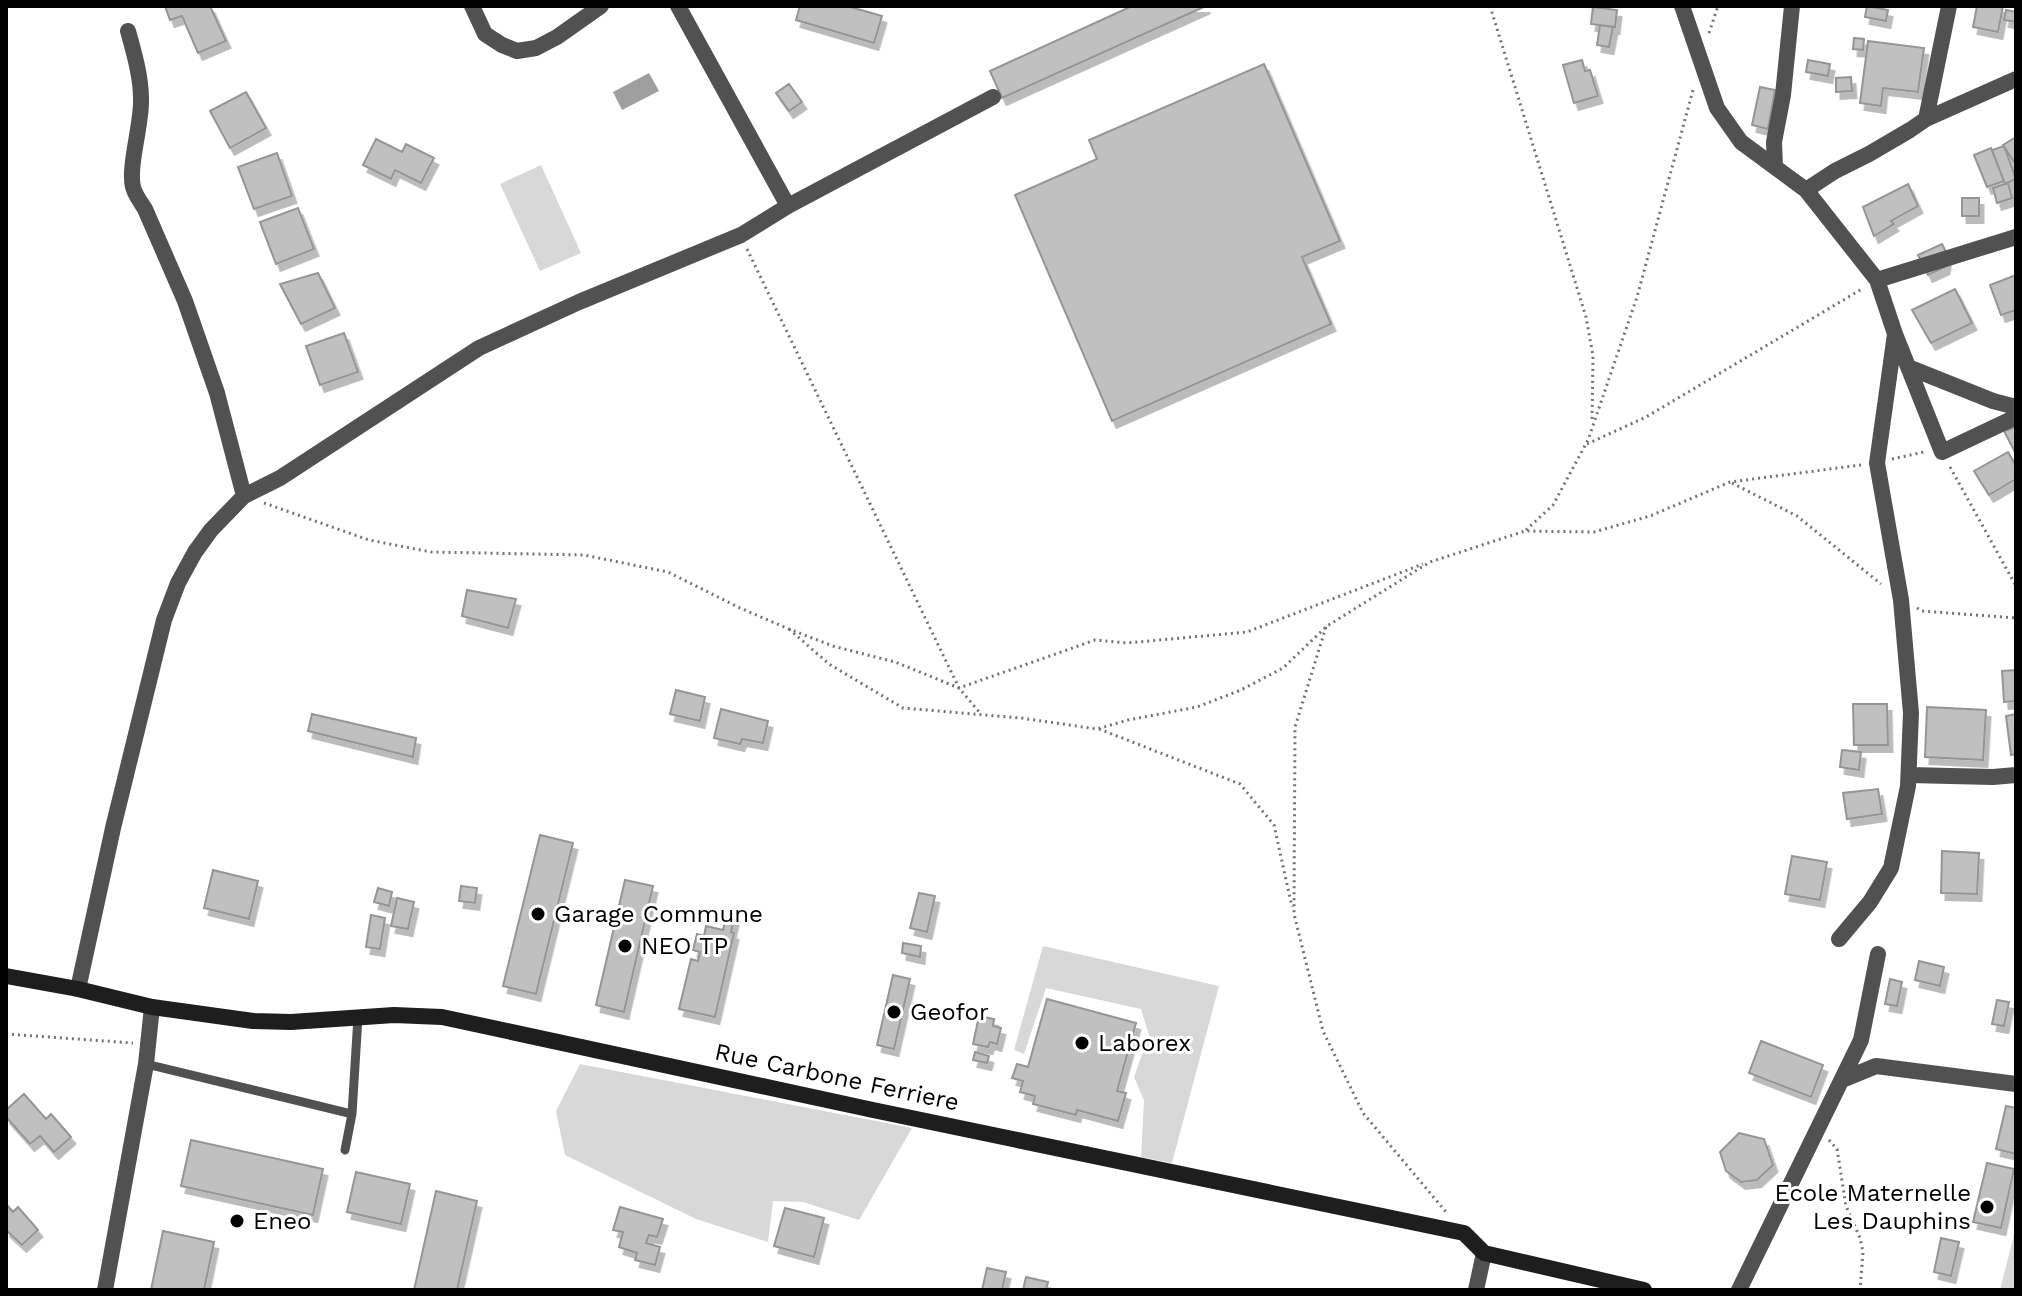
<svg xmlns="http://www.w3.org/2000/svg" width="2022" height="1296" font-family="'Work Sans',sans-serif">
  <defs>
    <filter id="shadow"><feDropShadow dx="4.5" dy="7" stdDeviation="0" flood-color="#0004"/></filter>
  </defs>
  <rect width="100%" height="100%" fill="#fff"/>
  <path fill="#d8d8d8" d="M541,165L581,253L540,271L500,184Z
    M1043,946L1219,986L1172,1163L1141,1157L1144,1100L1134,1077L1149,1035L1141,1009L1046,988L1024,1054L1014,1050Z
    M580,1064L912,1128L859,1220L803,1202L773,1201L768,1242L696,1219L565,1155L556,1111Z
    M2016,1227V1290H2000Z"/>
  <path fill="#9f9f9f" d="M649,73L659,91L622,110L613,92Z"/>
  <path fill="#c0c0c0" stroke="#959595" stroke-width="2" filter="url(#shadow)" d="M165,6H210L226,41L198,53L182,16L170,20Z
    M800,6H847L882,16L874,43L796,20Z
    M1132,6H1206L1002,98L990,71Z
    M1867,6L1888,10L1886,21L1865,17Z
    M1977,6H2003L1998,32L1973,27Z
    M1593,7L1617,10L1615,27L1591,24Z
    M2006,10L2016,12V22L2004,20Z
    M1600,25L1613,27L1609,47L1597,45Z
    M1854,38L1864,39L1863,50L1853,49Z
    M1868,41L1924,48L1918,92L1883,88L1881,106L1860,103Z
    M1582,60L1585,71L1590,70L1598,96L1574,103L1563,65Z
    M1808,60L1830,64L1828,76L1806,72Z
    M1264,64L1340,241L1302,257L1331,324L1112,421L1015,195L1097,159L1089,140Z
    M1851,77L1852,91L1836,92V78Z
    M789,84L802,102L789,111L776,93Z
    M1760,87L1775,90L1768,129L1752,125Z
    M246,92L266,128L230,148L210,111Z
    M2016,137V165L2003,145Z
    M376,139L402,152L406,144L434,158L421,183L395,170L391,179L363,165Z
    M2004,146L2016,179L2005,184L1992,150Z
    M1991,148L2004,181L1987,187L1974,155Z
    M277,153L292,196L254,209L238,167Z
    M2008,183L2012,198L1997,203L1993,188Z
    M1908,184L1918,206L1891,221L1894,224L1874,236L1863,207Z
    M1962,198H1979V216H1962Z
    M298,208L314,249L276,264L260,222Z
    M1942,244L1947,254L1945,267L1928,275L1918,255Z
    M318,273L335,308L301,324L280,284Z
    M2016,275V310L2001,315L1990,285Z
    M1955,289L1972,323L1931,343L1912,310Z
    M344,333L358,372L320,385L306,346Z
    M2016,427V454L2004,431Z
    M2008,452L2016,466V479L1989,495L1974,471Z
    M467,590L516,599L508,628L462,616Z
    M2016,670V701L2004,702L2002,671Z
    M676,690L705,697L700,721L670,714Z
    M1853,704H1887L1888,745H1854Z
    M1927,707L1986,710L1983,760L1925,757Z
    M721,709L768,721L763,743L742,739L740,744L714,738Z
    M312,714L416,738L413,757L308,731Z
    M2016,714V754L2011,755L2006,716Z
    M1842,750L1861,752L1859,770L1840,767Z
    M1878,789L1882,814L1847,819L1843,793Z
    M540,835L573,843L536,994L503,986Z
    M1942,851L1979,853L1977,894L1941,893Z
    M1792,856L1827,862L1820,900L1785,894Z
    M213,870L258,881L249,919L204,908Z
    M625,880L653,886L624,1012L596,1005Z
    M461,886L477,888L475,903L459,901Z
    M378,888L392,892L389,906L374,902Z
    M919,893L935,896L927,932L910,928Z
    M397,898L414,902L408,929L391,926Z
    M371,915L385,918L380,949L366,947Z
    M726,917L734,919L731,932L734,933L715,1017L679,1009L691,959L698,961L700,952L693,950L697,934L704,936L706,926L723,930Z
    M903,943L921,946L920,957L902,953Z
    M1919,961L1944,967L1940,986L1915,980Z
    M893,975L910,979L894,1049L877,1045Z
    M1890,979L1902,982L1897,1006L1885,1004Z
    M1047,999L1136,1023L1117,1091L1126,1093L1118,1121L1077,1110L1076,1115L1033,1104L1035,1096L1020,1092L1023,1081L1012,1078L1017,1064L1028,1067Z
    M1997,1000L2009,1002L2004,1026L1992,1024Z
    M979,1016L994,1019L993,1026L1001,1028L997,1044L990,1042L988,1047L973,1044Z
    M1761,1041L1823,1065L1811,1097L1749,1073Z
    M975,1052L989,1056L987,1063L973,1060Z
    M24,1094L46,1119L51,1114L71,1137L54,1152L40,1136L30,1144L6,1117V1110Z
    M2006,1106L2016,1108V1154L1996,1149Z
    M1739,1133L1764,1139L1773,1165L1757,1180L1741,1182L1726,1171L1720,1152Z
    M191,1140L323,1169L313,1215L181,1186Z
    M1987,1163L2014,1169L2001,1228L1973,1222Z
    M356,1172L410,1184L401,1224L347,1212Z
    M436,1191L477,1201L457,1290H414Z
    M6,1204L13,1212L18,1207L38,1230L22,1245L6,1230Z
    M620,1207L663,1219L657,1237L649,1235L646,1243L660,1247L655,1265L635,1260L637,1253L619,1247L623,1232L613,1230Z
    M785,1208L824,1218L814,1257L774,1246Z
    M163,1231L214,1242L204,1290H151Z
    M1941,1238L1959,1242L1951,1276L1934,1272Z
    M987,1268L1006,1272L1002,1290H982Z
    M1026,1277L1048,1282L1046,1290H1023Z"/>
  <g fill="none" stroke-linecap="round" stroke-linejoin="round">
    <path stroke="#737373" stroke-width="3" stroke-dasharray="2 4" stroke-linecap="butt" d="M1490,6L1586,317L1593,356L1592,421
      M1709,33L1718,6
      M747,249L959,688L980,713
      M1587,444L1646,417L1862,289
      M1892,459L1924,452
      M1950,467L2016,586
      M1732,483L1797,516L1881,584
      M264,503L369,540L431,552L584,555L668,572L740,608L789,629L833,646L895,662L959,688L1095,640L1127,643L1247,632L1423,564
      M1526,530L1553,505L1588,440L1637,297L1693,90
      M1917,608L1922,611L2016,618
      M1326,627L1295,727L1294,914L1323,1031L1363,1113L1446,1212
      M789,629L829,664L903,708L1021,718L1097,729L1128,720L1197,707L1241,690L1283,668L1327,626L1430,562L1525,531L1594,532L1650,516L1730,482L1861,465
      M1099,729L1240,784L1274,825L1292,907
      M6,1034L133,1043
      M1829,1140L1837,1149L1846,1206L1860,1238L1863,1252L1860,1290"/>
    <path stroke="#515151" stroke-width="9" d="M146,1064L352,1114
      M345,1150L352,1114L358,1017"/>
    <path stroke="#515151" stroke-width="16" d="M472,6L485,34L502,45L517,51L536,48L557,37L601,6
      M678,6L788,206
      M1682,6L1717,108L1741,142L1806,190L1877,280L1895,334L1942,452L2016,417
      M128,31C134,53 141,76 141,99C142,124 128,166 133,187C135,195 140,201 145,209L185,301L217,393L244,496
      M1926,119L1949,6
      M1775,167L1774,142L1783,95L1792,6
      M1806,190L1835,171L1869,154L1910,130L1926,119L2016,79
      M1877,280L2016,237
      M1908,367L1993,401L2016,407
      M1909,775L1993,777L2016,775
      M1839,939L1870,902L1891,868L1908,786L1911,713L1901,600L1877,463L1895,334
      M78,989L113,828L164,620L178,583L195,552L211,530L244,496L280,478L479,348L579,302L741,235L788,206L993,97
      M1842,1080L1876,1066L2016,1084
      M105,1290L146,1064L152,1007
      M1476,1290L1484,1253
      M1739,1290L1861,1040L1878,954"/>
    <path stroke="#1e1e1e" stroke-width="16" d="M6,976L78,989L152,1007L253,1021L291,1022L394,1015L442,1017L873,1110L1464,1233L1484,1253L1644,1290"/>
  </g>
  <g fill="#000" stroke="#fff" stroke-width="3">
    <circle cx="538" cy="914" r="8"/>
    <circle cx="625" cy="946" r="8"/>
    <circle cx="894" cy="1012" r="8"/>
    <circle cx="1082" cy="1043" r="8"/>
    <circle cx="1987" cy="1207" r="8"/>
    <circle cx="237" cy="1221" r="8"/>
  </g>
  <g text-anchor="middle" stroke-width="6" stroke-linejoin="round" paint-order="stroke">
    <g font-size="24" fill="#000" stroke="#fff" text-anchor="start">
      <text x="554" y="922">Garage Commune</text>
      <text x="641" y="954">NEO TP</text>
      <text x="910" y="1020">Geofor</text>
      <text x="1098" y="1051">Laborex</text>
      <text x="1971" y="1201" text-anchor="end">Ecole Maternelle<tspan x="1971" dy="28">Les Dauphins</tspan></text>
      <text x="253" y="1229">Eneo</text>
    </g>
    <g font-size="24" fill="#000" stroke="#fff">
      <text transform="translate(837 1077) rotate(12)" y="8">Rue Carbone Ferriere</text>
    </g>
  </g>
  <rect width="2022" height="1296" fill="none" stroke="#000000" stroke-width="16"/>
</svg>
